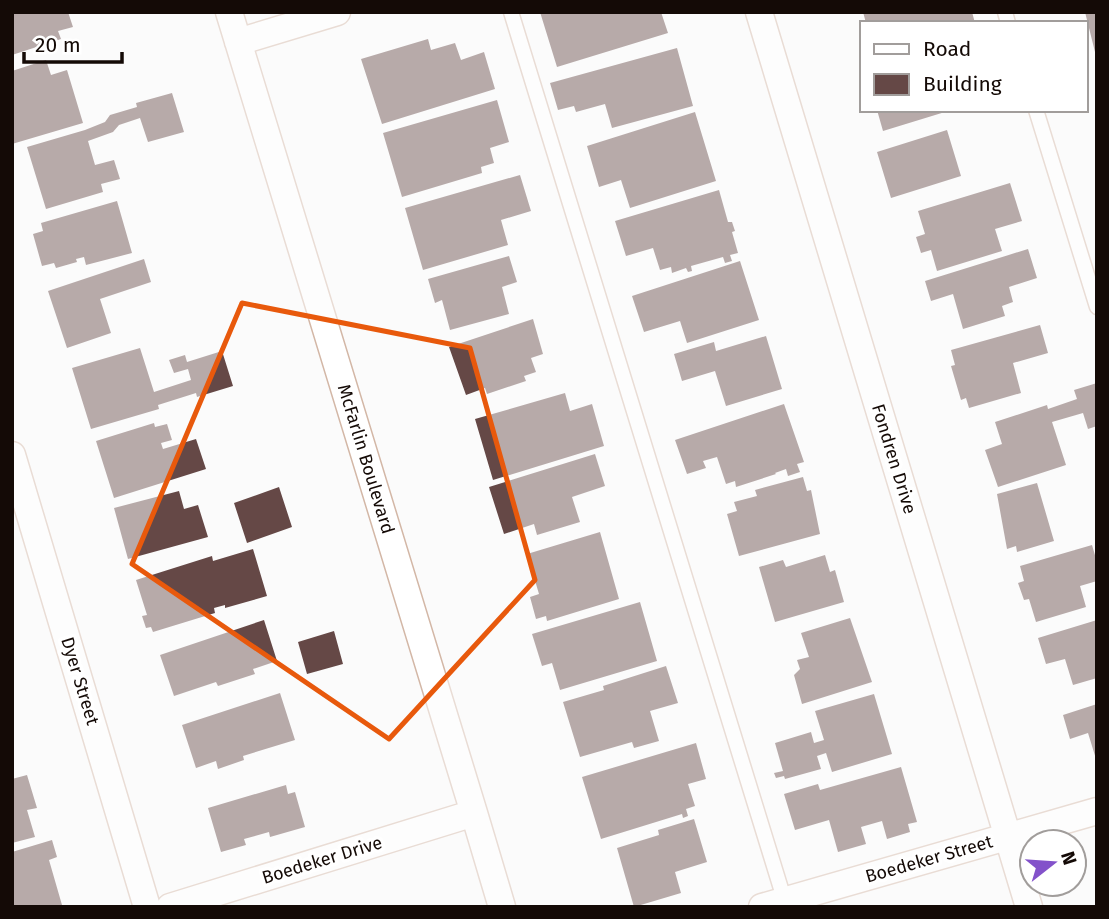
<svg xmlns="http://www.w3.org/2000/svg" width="1109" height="919" font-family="'Fira Sans',sans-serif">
  <rect width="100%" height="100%" fill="#fbfbfb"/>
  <path fill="#654846" d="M12,12H68L73,27L58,31L61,39L12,55Z
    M540,12H661L668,33L557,67Z
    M863,12H972L975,23H866Z
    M1085,12H1097V55L1096,56Z
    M428,39L431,50L455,43L461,60L484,52L495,89L382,124L361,59Z
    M677,48L693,106L612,128L605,104L576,112L574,106L558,110L550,83Z
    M46,60L51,75L67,70L83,123L12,144V71Z
    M172,93L184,132L148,142L140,118L119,125L113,132L88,141L95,165L114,160L120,179L101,184L103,192L46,209L27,147L85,130L105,122L110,115L137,107L136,103Z
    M497,100L509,142L490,148L494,163L481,167L482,173L402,197L383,133Z
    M877,110H944L945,112L883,131Z
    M695,112L716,181L630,208L621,180L599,187L587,146Z
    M947,130L961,176L891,198L877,152Z
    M520,175L531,211L501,220L508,245L423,270L405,208Z
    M1010,183L1022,221L995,229L1002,251L937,271L931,250L921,253L916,237L925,234L918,211Z
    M719,190L728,222H732L735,231L732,232L738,253L730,255L732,261L725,263L723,257L691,266L692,271L688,272L686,268L672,273L671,267L660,270L653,248L626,256L615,221Z
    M117,201L132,253L86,265L84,257L76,259L77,262L56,268L54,263L42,266L33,234L43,231L41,223Z
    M1028,249L1037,278L1009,287L1013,302L1002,306L1005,316L963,329L953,294L931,301L925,281Z
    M509,256L517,282L502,287L509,314L450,330L442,300L435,303L428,279Z
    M144,259L151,282L100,299L111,333L67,348L48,291Z
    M740,261L759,320L687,343L680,321L644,332L632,296Z
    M533,319L543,354L531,358L536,372L524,376L526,381L487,394L485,388L466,395L449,347Z
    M1040,325L1048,353L1013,363L1021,393L969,408L966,398L961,400L951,366L955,365L951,350Z
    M766,336L782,389L726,406L715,371L682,381L674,354L714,342L716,351Z
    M140,348L154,392L191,380L188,369L174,373L169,360L185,355L187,362L222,351L233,386L197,397L196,393L158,405L159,409L91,429L72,368Z
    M1097,383V426L1088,429L1083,413L1052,422L1066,465L998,487L985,450L1002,444L995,422L1047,405L1048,409L1077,399L1074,390Z
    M565,393L570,411L592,404L604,446L493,480L475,419Z
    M784,404L804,462L797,464L800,472L788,476L786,469L775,473L776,474L736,487L735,481L726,484L717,457L703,461L706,468L687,474L675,440Z
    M154,423L155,427L167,424L172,440L161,443L163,449L196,439L206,469L114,498L96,441Z
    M595,454L605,486L572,497L580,522L537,535L534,524L504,534L489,487Z
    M803,477L807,491L811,490L820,534L739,556L727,514L737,511L734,502L757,496L755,490Z
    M1037,483L1054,541L1017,552L1016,546L1007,549L997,494Z
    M279,487L292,527L247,543L234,503Z
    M179,491L184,509L198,505L208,537L128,559L114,508Z
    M600,532L619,599L547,621L546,616L536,619L530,597L539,594L527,554Z
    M1092,545L1097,562V581L1080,586L1086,607L1036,622L1029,599L1024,600L1018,583L1024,581L1020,566Z
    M253,549L267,596L225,608V605L214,608L215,613L153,632L151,627L146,628L142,616L147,615L136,580L212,556L213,561Z
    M825,555L830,572L835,570L844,602L775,622L759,567L783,560L786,567Z
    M640,602L657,661L560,690L552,663L542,666L532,634Z
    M850,618L872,682L802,704L794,675L800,669L797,660L809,657L801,633Z
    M264,620L277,661L253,669L255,674L218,686L216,682L174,696L160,655Z
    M1097,620V678L1073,685L1065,659L1046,664L1038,638Z
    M334,631L343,664L307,674L298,642Z
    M666,666L678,703L650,711L659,741L634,748L632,742L580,757L563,702L604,690L603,686Z
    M280,693L295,740L243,756L244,760L218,769L216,761L196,768L182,725Z
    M874,694L892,754L832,772L826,753L817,756L821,769L785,779L784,776L776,778L774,773L783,771L775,743L811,732L814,743L824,740L815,711Z
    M1097,704V759H1096L1088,733L1070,739L1063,715Z
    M696,743L706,779L688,784L695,806L686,809L688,816L683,818L682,814L601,839L582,777Z
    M901,767L917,822L908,824L910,832L887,839L882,821L861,827L866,844L838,852L829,820L795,830L784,794L818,784L820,790Z
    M27,775L37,808L27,810L35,837L12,843V779Z
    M286,785L288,794L295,792L305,827L270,837L269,832L244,839L246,845L221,852L208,808Z
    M694,819L707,862L675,872L681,893L634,907L617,848L659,835L658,830Z
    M52,840L57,857L49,860L62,905L12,907V852Z"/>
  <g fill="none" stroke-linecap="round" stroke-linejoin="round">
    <defs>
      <path id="service" d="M511,12L786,905
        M1005,12L1008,23
        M1036,110L1097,307"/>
      <path id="minor" d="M229,12L474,813L502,907
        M759,12L1029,907
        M238,42L337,12
        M12,455L147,907
        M170,907L474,813
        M762,907L1097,811"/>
    </defs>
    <use href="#service" stroke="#d3b7a6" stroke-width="17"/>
    <use href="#minor" stroke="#d3b7a6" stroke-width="29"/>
    <use href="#service" stroke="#fff" stroke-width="14"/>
    <use href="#minor" stroke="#fff" stroke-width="26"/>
  </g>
  <path d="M0 0H1109V919H0ZM242,303L470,348L535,580L389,739L132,564Z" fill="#fbfbfb" fill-opacity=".55" fill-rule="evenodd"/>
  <path fill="none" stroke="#e8590c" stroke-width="5" stroke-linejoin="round" d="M242,303L470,348L535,580L389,739L132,564Z"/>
  <g text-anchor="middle" stroke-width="7" stroke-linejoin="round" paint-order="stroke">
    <g font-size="18" fill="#140a06" stroke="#fff">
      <text transform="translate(366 459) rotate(73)" y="6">McFarlin Boulevard</text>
      <text transform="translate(894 459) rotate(73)" y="6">Fondren Drive</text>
      <text transform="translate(80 681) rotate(73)" y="6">Dyer Street</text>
      <text transform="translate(929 859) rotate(-16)" y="6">Boedeker Street</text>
      <text transform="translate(322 860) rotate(-17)" y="6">Boedeker Drive</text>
    </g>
  </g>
  <rect width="1109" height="919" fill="none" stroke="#140a06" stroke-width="28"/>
  <rect x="860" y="21" width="228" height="91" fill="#ffffff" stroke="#a19d9b" stroke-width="2"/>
  <rect x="874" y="44" width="35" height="10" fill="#ffffff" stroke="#a19d9b" stroke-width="2"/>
  <text x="923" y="56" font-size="21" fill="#140a06">Road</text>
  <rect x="874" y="74" width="35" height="21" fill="#654846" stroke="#a19d9b" stroke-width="2"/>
  <text x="923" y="91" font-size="21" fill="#140a06">Building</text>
  <g transform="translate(1053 863) rotate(73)"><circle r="33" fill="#ffffff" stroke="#a19d9b" stroke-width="2"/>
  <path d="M0-5L12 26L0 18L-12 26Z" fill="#8352ca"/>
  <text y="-10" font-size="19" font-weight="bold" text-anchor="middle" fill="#140a06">N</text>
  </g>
  <path d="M24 52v10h98v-10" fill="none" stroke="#140a06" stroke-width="3.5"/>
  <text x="35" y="52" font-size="21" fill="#140a06" stroke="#ffffff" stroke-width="5" paint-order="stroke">20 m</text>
</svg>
